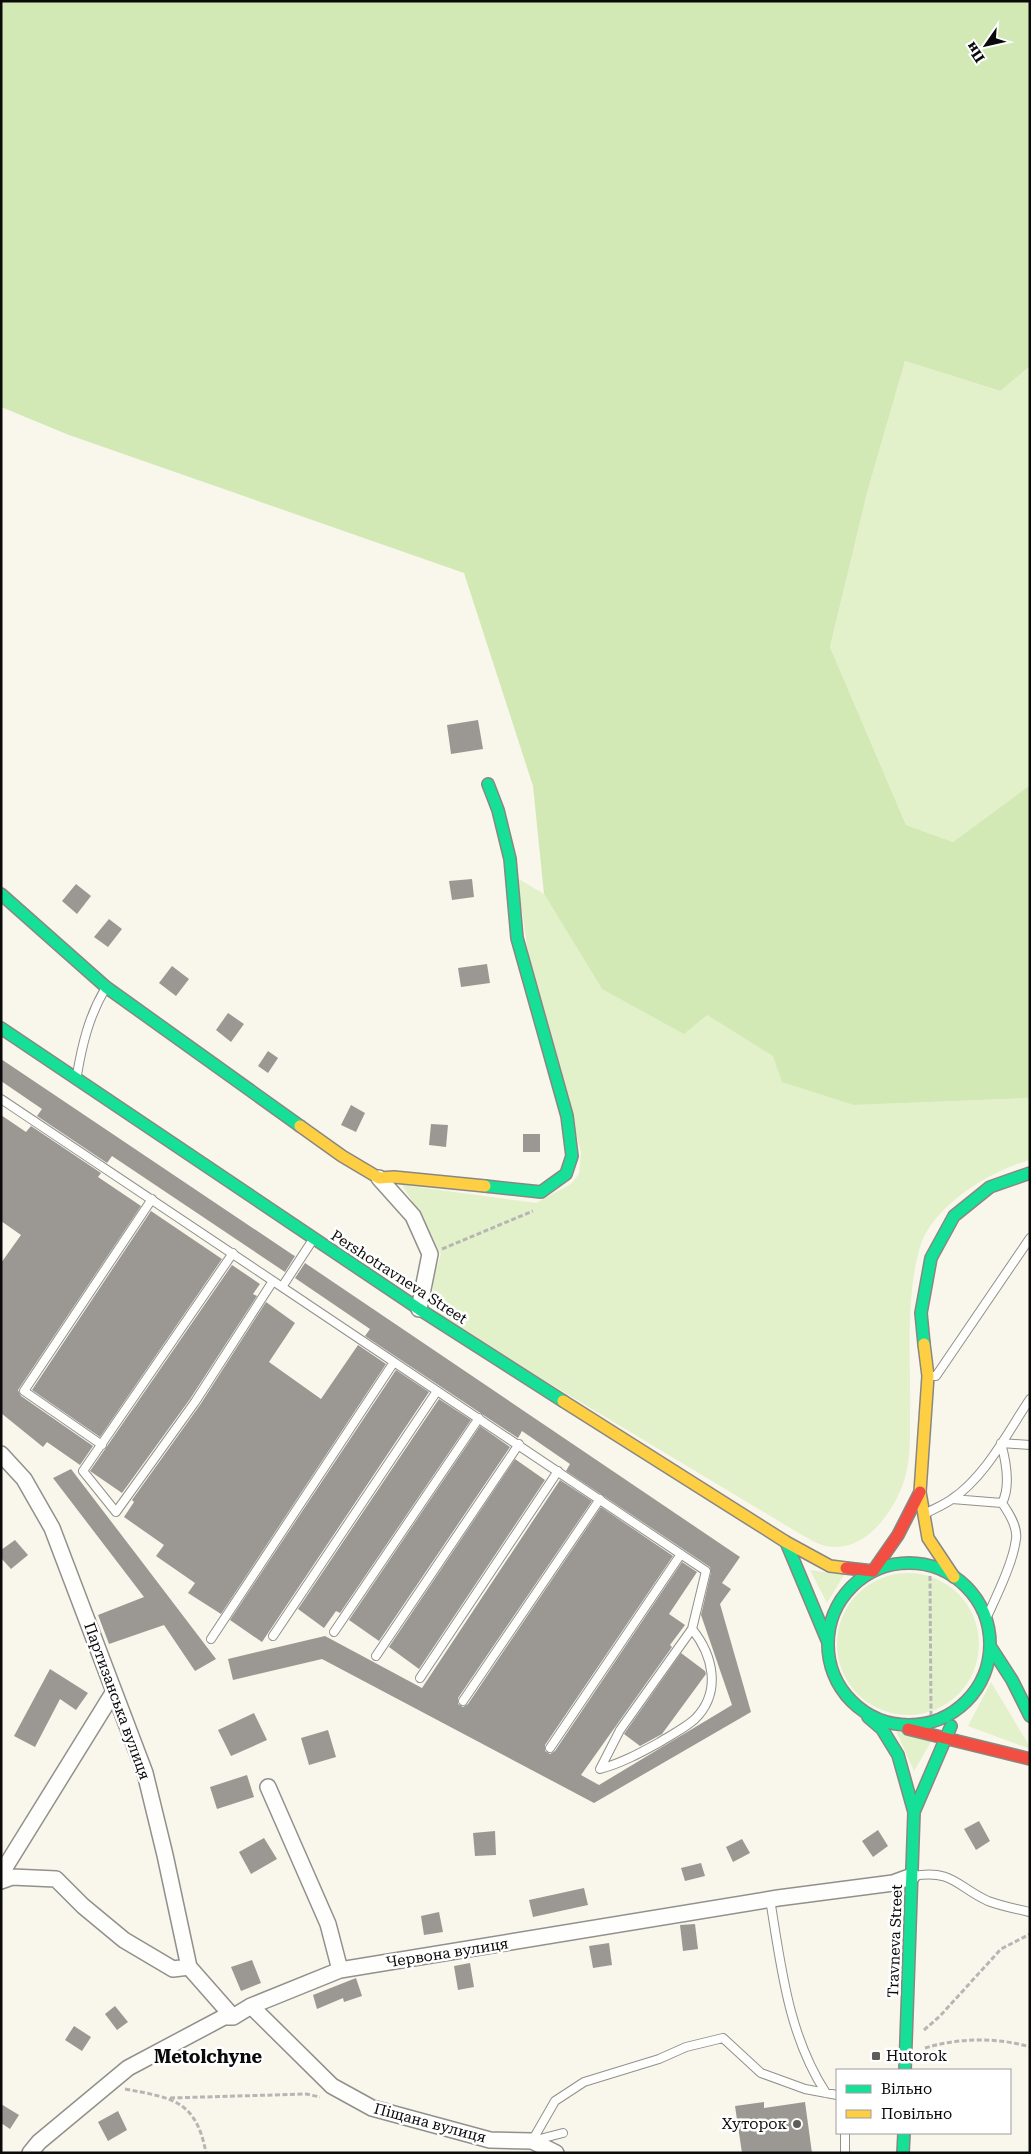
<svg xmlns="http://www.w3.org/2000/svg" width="1031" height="2154" font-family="'Roboto Serif',serif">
  <rect width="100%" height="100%" fill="#f9f6ec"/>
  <path fill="#e2f1c9" d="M905,361L999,391L1030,366V785L953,842L906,825L830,647L867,493Z
    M517,878L544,894L602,989L707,1015L854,1105L1030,1098V1160C991,1170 932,1206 920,1247C905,1299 911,1359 910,1413C910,1436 911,1460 904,1481C893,1514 862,1557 822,1545C815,1543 808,1538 802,1535L439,1317C430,1292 432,1280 441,1254L425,1222L402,1185L536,1203L571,1184L579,1174L581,1152L529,958Z
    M810,1570L844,1575L827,1603Z
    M837 1644a71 71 0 1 1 142 0a71 71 0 1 1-142 0Z
    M991,1682L1030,1747V1749L968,1726Z
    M896,1731L932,1740L914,1771Z"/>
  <path fill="#d2e9b6" d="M1,1H1030V366L1000,391L905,361L867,493L830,647L906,825L953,842L1030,785V1098L854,1105L782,1082L773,1056L707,1015L684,1034L602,989L544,894L533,786L464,573L69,435L1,407Z"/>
  <path fill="#9b9893" d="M478,720L483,749L451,754L447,725Z
    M472,879L474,897L452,900L449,881Z
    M76,884L91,896L77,914L62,901Z
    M109,919L122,929L108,947L94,937Z
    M487,964L490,983L461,987L458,968Z
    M172,966L189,979L176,996L159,983Z
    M228,1013L244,1024L231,1042L216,1030Z
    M268,1051L278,1058L268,1073L258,1066Z
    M1,1059L293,1255L295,1256L285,1272L112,1156L107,1163L37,1116L42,1109L1,1081Z
    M351,1105L365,1113L356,1132L341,1125Z
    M1,1115L26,1132L31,1126L101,1173L98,1177L141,1206L18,1390L21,1396L93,1446L80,1465L47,1442L43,1447L1,1413V1263L21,1235L1,1221Z
    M431,1124L448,1125L446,1147L429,1145Z
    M523,1134H540V1152H523Z
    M151,1211L222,1259L100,1437L32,1390Z
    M305,1263L740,1557L722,1583L731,1589L720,1604L751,1712L594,1803L322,1659L233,1680L228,1659L325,1636L422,1688L560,1480L592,1501L458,1698V1704L463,1707L468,1704L601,1507L673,1556L545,1745V1751L550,1754L555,1751L682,1562L697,1572L669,1614L685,1625L670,1645L672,1647L581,1775L599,1785L732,1705L701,1615L711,1572L710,1567L566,1471L570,1464L522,1431L518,1438L365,1336L370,1329L295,1278Z
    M232,1265L260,1284L253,1294L257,1296L190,1399L122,1493L90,1471Z
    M266,1302L295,1323L269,1362L321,1399L358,1345L386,1364L221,1614L188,1593L195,1583L156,1556L164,1545L124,1517L134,1502L132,1500L200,1405Z
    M396,1370L429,1392L262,1642L230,1620Z
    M439,1399L471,1420L340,1613L336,1611L324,1628L298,1609Z
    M480,1426L510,1447L379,1641L349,1620Z
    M515,1459L545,1480L419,1669L389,1647Z
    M71,1469L136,1554L216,1659L195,1671L164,1625L109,1644L98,1615L144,1597L53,1478Z
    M15,1540L28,1555L11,1569L1,1558V1550Z
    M681,1653L705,1671L706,1674L662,1734L640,1746L624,1734Z
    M50,1669L88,1693L76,1710L60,1699L35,1747L14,1736Z
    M254,1713L267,1740L231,1756L218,1730Z
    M328,1730L336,1757L309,1765L301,1738Z
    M247,1775L254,1797L217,1809L210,1787Z
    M979,1821L990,1841L976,1850L964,1829Z
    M878,1830L888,1846L873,1857L862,1841Z
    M495,1831L496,1855L475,1856L473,1833Z
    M264,1838L277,1859L251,1874L239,1852Z
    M742,1839L750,1853L733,1862L726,1847Z
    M701,1863L705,1876L685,1881L681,1868Z
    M584,1888L588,1905L533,1917L529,1900Z
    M439,1912L443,1932L424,1935L421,1916Z
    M695,1924L698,1949L683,1951L680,1925Z
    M609,1943L612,1965L593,1968L589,1946Z
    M252,1960L261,1983L241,1991L231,1967Z
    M470,1963L474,1987L458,1990L454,1966Z
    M356,1978L362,1996L344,2002L343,1998L317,2009L313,1995Z
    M115,2006L128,2022L117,2030L105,2014Z
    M74,2026L91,2037L82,2051L65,2040Z
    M764,2102V2108L805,2102L812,2153H742L735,2106Z
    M1,2104L19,2115L10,2129L1,2123Z
    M118,2111L127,2130L108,2141L98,2122Z"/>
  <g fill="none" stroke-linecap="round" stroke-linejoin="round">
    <defs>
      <path id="lane" d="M77,1075C82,1045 89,1016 105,989
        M1,1099L282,1287L312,1241
        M233,1253L83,1471L116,1512L195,1402L273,1281
        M282,1287L706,1571L692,1629L620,1730L600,1769C622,1763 640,1753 660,1742C671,1735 685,1728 695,1719C722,1692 713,1655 692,1629
        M933,1376H936L1030,1238
        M102,1445L24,1391L152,1199
        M952,1499L1002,1503C1009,1513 1018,1527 1016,1539C1013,1563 996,1597 986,1619
        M1002,1503C1011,1486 1006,1461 1001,1443L1030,1445
        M925,1514C933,1509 944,1505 952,1499C986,1476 1007,1433 1030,1399
        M334,1632L479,1418
        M273,1636L437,1391
        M211,1639L394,1362
        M376,1656L519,1444
        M420,1678L558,1471
        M463,1701L600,1499
        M550,1748L681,1554
        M913,1876C953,1869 957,1887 988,1901C1001,1906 1016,1909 1030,1912
        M770,1899C781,1966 788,2035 826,2093
        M563,2133L532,2141L555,2101L584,2082L659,2059L686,2047L723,2038L761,2073L805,2089L837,2095
        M845,2153V2133"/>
      <path id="street" d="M379,1178L413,1216L430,1254L419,1309
        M1,1454L24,1479L52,1528L145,1773L165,1855L189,1967
        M268,1787L328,1924L340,1970
        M1,1874L113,1693
        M1,1881L12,1877L56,1879L83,1906L124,1940L173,1969L189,1967L233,2017
        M251,2006L332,2086L372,2108L490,2140L532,2141L556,2153
        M30,2153L39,2142L128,2068L224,2017H233L251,2006L340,1970L778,1898L893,1883L912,1876"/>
      <path id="fast" d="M1,894L106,987L300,1126
        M1,1028L419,1309L563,1401
        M485,1186L541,1192L566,1174L572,1156L567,1116L517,938L510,859L498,810L488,784
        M924,1344L921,1313L931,1258L954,1216L990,1187L1030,1173
        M786,1542L827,1640
        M828 1644a81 81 0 1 1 162 0a81 81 0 1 1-162 0Z
        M990,1646L1012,1680L1030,1716
        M868,1717L882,1729L898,1755L914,1812L905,2070
        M914,1812L951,1726
        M903,2153L904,2133"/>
      <path id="slow" d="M300,1126L342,1156L379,1178L394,1177L485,1186
        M924,1344L928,1376L920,1492L928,1538L954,1577
        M563,1401L786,1542L830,1566L846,1568"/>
      <path id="jam" d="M846,1568L873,1571L898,1535L920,1492
        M908,1729L1030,1759"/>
    </defs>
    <use href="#lane" stroke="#92908c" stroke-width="10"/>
    <use href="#street" stroke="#92908c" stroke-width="18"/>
    <use href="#fast" stroke="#888782" stroke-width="14"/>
    <use href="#slow" stroke="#888782" stroke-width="14"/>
    <use href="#jam" stroke="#888782" stroke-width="14"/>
    <path stroke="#b7b6b5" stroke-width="3" stroke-dasharray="5 2.5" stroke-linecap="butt" d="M442,1249L533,1211
      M930,1576L931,1715
      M924,2030L940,2016L1001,1949L1030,1934
      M925,2048C957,2038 997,2037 1030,2047
      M125,2089C171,2098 196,2099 206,2153
      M170,2098L306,2094L320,2097"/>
    <use href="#lane" stroke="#fefefc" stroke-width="8"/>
    <use href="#street" stroke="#fefefc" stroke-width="15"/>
    <use href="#fast" stroke="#16e098" stroke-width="11"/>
    <use href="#slow" stroke="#ffcf43" stroke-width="11"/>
    <use href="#jam" stroke="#f24e42" stroke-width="11"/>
  </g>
  <g fill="#5e5d59" stroke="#fff" stroke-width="2">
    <rect x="871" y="2051" width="10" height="10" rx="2.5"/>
    <circle cx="797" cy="2124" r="5"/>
  </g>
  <g text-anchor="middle" stroke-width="5" stroke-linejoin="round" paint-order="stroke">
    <g font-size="15" fill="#0a0a0a" stroke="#fff">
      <text transform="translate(399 1277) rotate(33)" y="5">Pershotravneva Street</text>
      <text transform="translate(117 1701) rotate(70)" y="5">Партизанська вулиця</text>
      <text transform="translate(895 1941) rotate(-88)" y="5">Travneva Street</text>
      <text transform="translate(447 1953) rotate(-9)" y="5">Червона вулиця</text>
      <text transform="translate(430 2123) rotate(15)" y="5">Піщана вулиця</text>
    </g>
    <g font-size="15" fill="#0a0a0a" stroke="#fff" text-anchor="start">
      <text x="886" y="2061">Hutorok</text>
      <text x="787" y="2129" text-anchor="end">Хуторок</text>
    </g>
    <g font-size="18" font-weight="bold" fill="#0a0a0a" stroke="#fff">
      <text x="208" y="2063">Metolchyne</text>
    </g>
  </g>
  <rect width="1031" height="2154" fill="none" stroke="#0a0a0a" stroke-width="5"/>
  <rect x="836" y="2069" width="175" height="65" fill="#ffffff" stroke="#9d9d9d"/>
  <rect x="846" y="2085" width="25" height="8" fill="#16e098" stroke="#9d9d9d"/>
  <text x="881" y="2094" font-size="15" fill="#0a0a0a">Вільно</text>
  <rect x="846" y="2110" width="25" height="8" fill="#ffcf43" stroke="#9d9d9d"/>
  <text x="881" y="2119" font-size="15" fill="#0a0a0a">Повільно</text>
  <g transform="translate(986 45) rotate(236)" stroke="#ffffff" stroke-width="4" paint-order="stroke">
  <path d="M0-4L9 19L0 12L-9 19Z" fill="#0a0a0a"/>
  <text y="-8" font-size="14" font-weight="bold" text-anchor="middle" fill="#0a0a0a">Пн</text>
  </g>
</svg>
